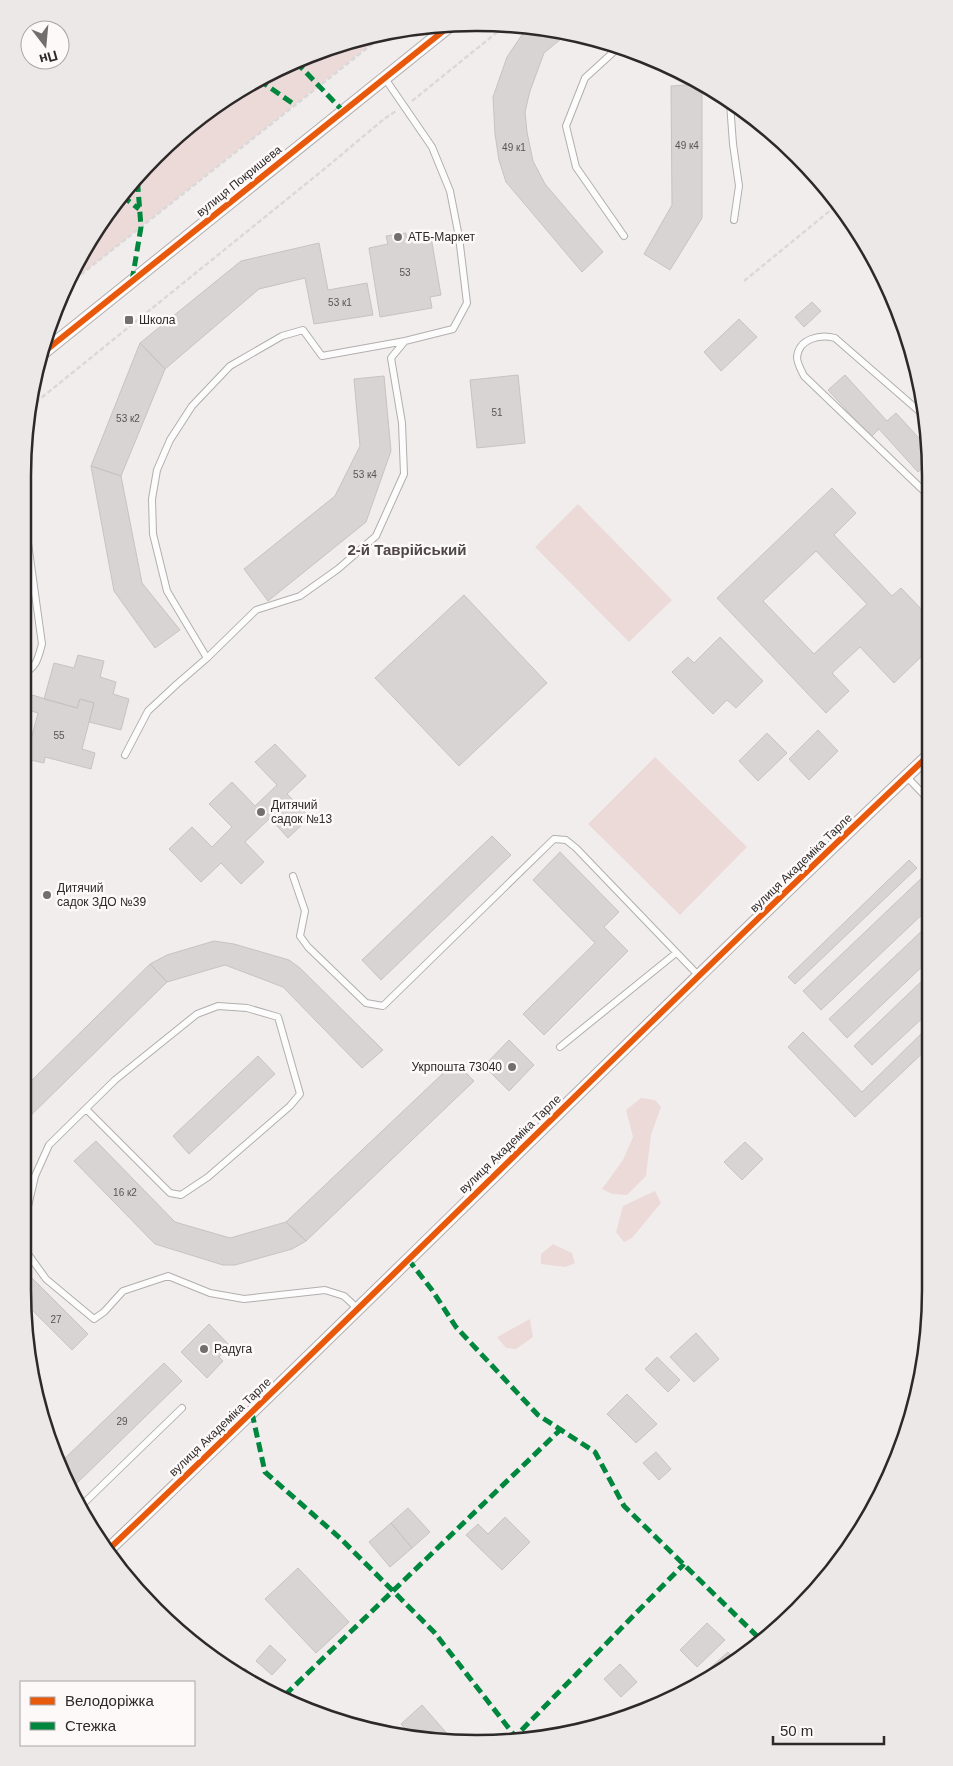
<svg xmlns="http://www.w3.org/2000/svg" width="953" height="1766" font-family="Arial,sans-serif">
  <rect width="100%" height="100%" fill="#f2eded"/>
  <path fill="#ecdad9" d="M384,34L69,284L83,250L135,177L200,116L275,69L359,38Z
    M578,504L672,600L629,642L535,547Z
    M655,757L747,847L680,915L588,824Z
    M641,1098L655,1100L661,1107L651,1135L646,1176L627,1195L612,1194L602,1189L623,1160L633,1137L626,1110Z
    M655,1191L661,1203L632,1238L624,1242L616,1232L623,1206Z
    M553,1244L572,1253L575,1263L565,1267L541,1264V1254Z
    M530,1319L533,1337L516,1349L506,1348L497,1337Z"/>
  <path fill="#d8d4d4" stroke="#c7c3c3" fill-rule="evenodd" d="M528,26L567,34L544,53L530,91L525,112L527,132L533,161L545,184L603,252L582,272L506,182L499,160L495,134L493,97L507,57Z
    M702,84V218L670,270L644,254L672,205L671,86Z
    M406,233L407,241L431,237L441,295L430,297L432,308L380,317L369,248L388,244L386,236Z
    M319,243L328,290L367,283L373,315L314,324L305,278L259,289L165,369L140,343L241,261Z
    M812,302L821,311L804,327L795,317Z
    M739,319L757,337L721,371L704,352Z
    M140,343L165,369L121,476L91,466Z
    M518,375L525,443L477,448L470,380Z
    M845,375L887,421L896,413L927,447V466L926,465L918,472L879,429L871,437L828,390Z
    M384,376L391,451L366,522L268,601L244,569L335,496L360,446L354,379Z
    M91,466L121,476L142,583L180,630L155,648L114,591Z
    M832,488L856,513L834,535L892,596L901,588L927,615V651L894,683L860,647L832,673L849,691L826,713L717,598ZM816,551L867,604L814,654L763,601Z
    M464,595L547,683L459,766L375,678Z
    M720,637L763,681L736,708L727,700L713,714L672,672L688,657L694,663Z
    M78,655L104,661L100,677L116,682L113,694L129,699L121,730L89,722L94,703L80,699L77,708L44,699L54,663L74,668Z
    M32,695L77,708L80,699L94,703L82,749L95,753L91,769L45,757L44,763L26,759L38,713L28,710Z
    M818,730L838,751L809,780L789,759Z
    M767,733L787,753L758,781L739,761Z
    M275,744L306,776L287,794L310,817L288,838L270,818L245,842L264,862L241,884L221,863L201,882L169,849L192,827L212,847L232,827L209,804L232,782L255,806L277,785L255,762Z
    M492,836L511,855L381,980L362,960Z
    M560,852L619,912L604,927L628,951L544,1035L523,1014L595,943L533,880Z
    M909,860L917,868L795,984L788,977Z
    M928,872V909L821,1010L803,991Z
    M928,925V961L847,1038L829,1019Z
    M214,941L234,944L289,960L300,968L383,1050L362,1068L283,987L225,965L167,982L150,964L167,955Z
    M150,964L167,982L23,1123V1089Z
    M928,975L929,1012L872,1065L854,1046Z
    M929,1026V1047L855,1117L788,1047L803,1032L862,1092Z
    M509,1040L534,1065L509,1091L484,1066Z
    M258,1056L275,1074L189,1154L173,1136Z
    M455,1062L474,1081L306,1241L286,1222Z
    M96,1141L175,1222L230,1238L286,1222L306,1241L292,1249L235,1265H223L155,1244L74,1161Z
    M745,1142L763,1159L742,1180L724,1162Z
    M23,1269L88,1334L72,1350L25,1303L22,1290Z
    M209,1324L230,1346L219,1357L223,1361L207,1378L181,1352Z
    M696,1333L719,1359L694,1382L670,1357Z
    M657,1357L680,1380L668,1392L645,1369Z
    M164,1363L182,1381L74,1486L61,1462Z
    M627,1394L657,1424L636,1443L607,1414Z
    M656,1452L671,1469L659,1480L643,1463Z
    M408,1508L430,1532L412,1548L391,1523Z
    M505,1517L530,1542L502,1570L466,1535L478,1524L488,1534Z
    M391,1523L412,1548L390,1567L369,1542Z
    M298,1568L349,1622L316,1653L265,1599Z
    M707,1623L725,1640L697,1667L680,1650Z
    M270,1645L286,1660L272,1675L256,1661Z
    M728,1652L733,1657L701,1677H700Z
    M620,1664L637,1682L621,1697L604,1679Z
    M245,1668L260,1683L240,1674Z
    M422,1705L450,1737L409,1733L401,1724Z"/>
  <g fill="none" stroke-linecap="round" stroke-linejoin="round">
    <defs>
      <path id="lane" d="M620,46L585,78L566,126L576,167L624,236
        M730,103L733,144L739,186L734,220
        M927,418L835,338C821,334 799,338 797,357C797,363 801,370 804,376L927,494
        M207,658L167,591L153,534L152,499L157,470L170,440L192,406L230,366L282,336L303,330L322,356L405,341
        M23,674C37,667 38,658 42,644L27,536L23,527
        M125,755L148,711L177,684L207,658L256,610L300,596L338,569L376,536L404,474L402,423L391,358L405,341L453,329L467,303L459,237L450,191L432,147L384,77
        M906,776L928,799
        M293,876L305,911L300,936L308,947L366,1003L383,1006L554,839L566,840L576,848L699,976
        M560,1047L676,953
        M23,1228L35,1176L49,1145L115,1080L197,1014L218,1006L247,1008L278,1017L300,1094L290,1106L208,1177L181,1195L170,1193L86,1109
        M23,1232L28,1254L46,1279L94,1319L104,1312L123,1291L168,1276L210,1293L244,1299L325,1290L344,1296L357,1308
        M83,1504L182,1408"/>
      <path id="street" d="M39,356L452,24
        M108,1550C384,1288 651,1017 928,756"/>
    </defs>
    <use href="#lane" stroke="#b2aeae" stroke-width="8"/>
    <use href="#street" stroke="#b2aeae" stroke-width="14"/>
    <path stroke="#dad9d9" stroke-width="2.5" stroke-dasharray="5 2.5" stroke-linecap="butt" d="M412,101L506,25
      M744,281L837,205
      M69,284L385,34
      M30,407L328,166L384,119L396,111"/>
    <use href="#lane" stroke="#fdfcfc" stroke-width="6"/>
    <use href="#street" stroke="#fdfcfc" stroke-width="12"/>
    <path stroke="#00873e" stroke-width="5" stroke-dasharray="10 5" stroke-linecap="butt" d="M296,62L343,111
      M259,80L295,105
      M122,196L139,209
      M132,281L141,227L137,175
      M408,1259L432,1290L456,1327L538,1415L595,1452L624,1506L761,1640
      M252,1413L265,1472L341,1539L434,1632L518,1740
      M285,1695L560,1430
      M511,1741L684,1564"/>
    <defs>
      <path id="cycleway" d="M39,356L452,24
        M108,1550C384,1288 651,1017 928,756"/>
    </defs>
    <use href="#cycleway" stroke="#fef9f9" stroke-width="9"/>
    <use href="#cycleway" stroke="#e8590c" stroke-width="6"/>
  </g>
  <g fill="#726e6e" stroke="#fef9f9" stroke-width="2">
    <circle cx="398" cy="237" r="5"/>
    <rect x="124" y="315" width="10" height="10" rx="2.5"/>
    <circle cx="261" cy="812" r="5"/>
    <circle cx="47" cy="895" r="5"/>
    <circle cx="512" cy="1067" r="5"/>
    <circle cx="204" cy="1349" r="5"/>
  </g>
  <g text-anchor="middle" stroke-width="5" stroke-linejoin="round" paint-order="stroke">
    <g font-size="10" fill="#585454">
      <text x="687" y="149">49 к4</text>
      <text x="514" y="151">49 к1</text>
      <text x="405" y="276">53</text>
      <text x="340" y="306">53 к1</text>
      <text x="497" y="416">51</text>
      <text x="128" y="422">53 к2</text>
      <text x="365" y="478">53 к4</text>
      <text x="59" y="739">55</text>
      <text x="125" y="1196">16 к2</text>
      <text x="56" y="1323">27</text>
      <text x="122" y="1425">29</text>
    </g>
    <g font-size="12" fill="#2d2929" stroke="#fef9f9">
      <text transform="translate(239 181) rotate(-39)" y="4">вулиця Покришева</text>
      <text transform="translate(801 863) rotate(-44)" y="4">вулиця Академіка Тарле</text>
      <text transform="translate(510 1144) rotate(-44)" y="4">вулиця Академіка Тарле</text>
      <text transform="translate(220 1427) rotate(-44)" y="4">вулиця Академіка Тарле</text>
    </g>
    <g font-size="12" fill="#2d2929" stroke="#fef9f9" text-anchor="start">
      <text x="408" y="241">АТБ-Маркет</text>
      <text x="139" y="324">Школа</text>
      <text x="271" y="809">Дитячий<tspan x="271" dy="14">садок №13</tspan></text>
      <text x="57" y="892">Дитячий<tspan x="57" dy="14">садок ЗДО №39</tspan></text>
      <text x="502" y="1071" text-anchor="end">Укрпошта 73040</text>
      <text x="214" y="1353">Радуга</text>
    </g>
    <g font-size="15" font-weight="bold" fill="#4f4747" stroke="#fef9f9">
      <text x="407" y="555">2-й Таврійський</text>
    </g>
  </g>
  <path d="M0 0H953V1766H0ZM476 31H477A445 445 0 0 1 922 476V1290A445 445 0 0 1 477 1735H476A445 445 0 0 1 31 1290V476A445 445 0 0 1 476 31Z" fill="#ede8e8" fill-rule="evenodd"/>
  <path fill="none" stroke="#2d2929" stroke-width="2.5" d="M476 31H477A445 445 0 0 1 922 476V1290A445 445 0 0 1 477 1735H476A445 445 0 0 1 31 1290V476A445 445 0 0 1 476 31Z"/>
  <rect x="20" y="1681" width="175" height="65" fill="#fef9f9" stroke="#aaa6a6"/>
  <rect x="30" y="1697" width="25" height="8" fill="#e8590c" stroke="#aaa6a6"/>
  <text x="65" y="1706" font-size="15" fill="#2d2929">Велодоріжка</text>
  <rect x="30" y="1722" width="25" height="8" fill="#00873e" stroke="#aaa6a6"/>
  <text x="65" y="1731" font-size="15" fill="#2d2929">Стежка</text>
  <g transform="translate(45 45) rotate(164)"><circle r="24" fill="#fef9f9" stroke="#aaa6a6"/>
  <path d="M0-4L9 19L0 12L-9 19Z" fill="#726e6e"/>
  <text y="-8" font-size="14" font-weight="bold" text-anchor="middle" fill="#2d2929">Пн</text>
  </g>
  <path d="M773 1736v8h111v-8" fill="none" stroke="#2d2929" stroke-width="2.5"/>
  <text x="780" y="1736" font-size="15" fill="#2d2929" stroke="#fef9f9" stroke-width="4" paint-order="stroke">50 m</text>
</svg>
